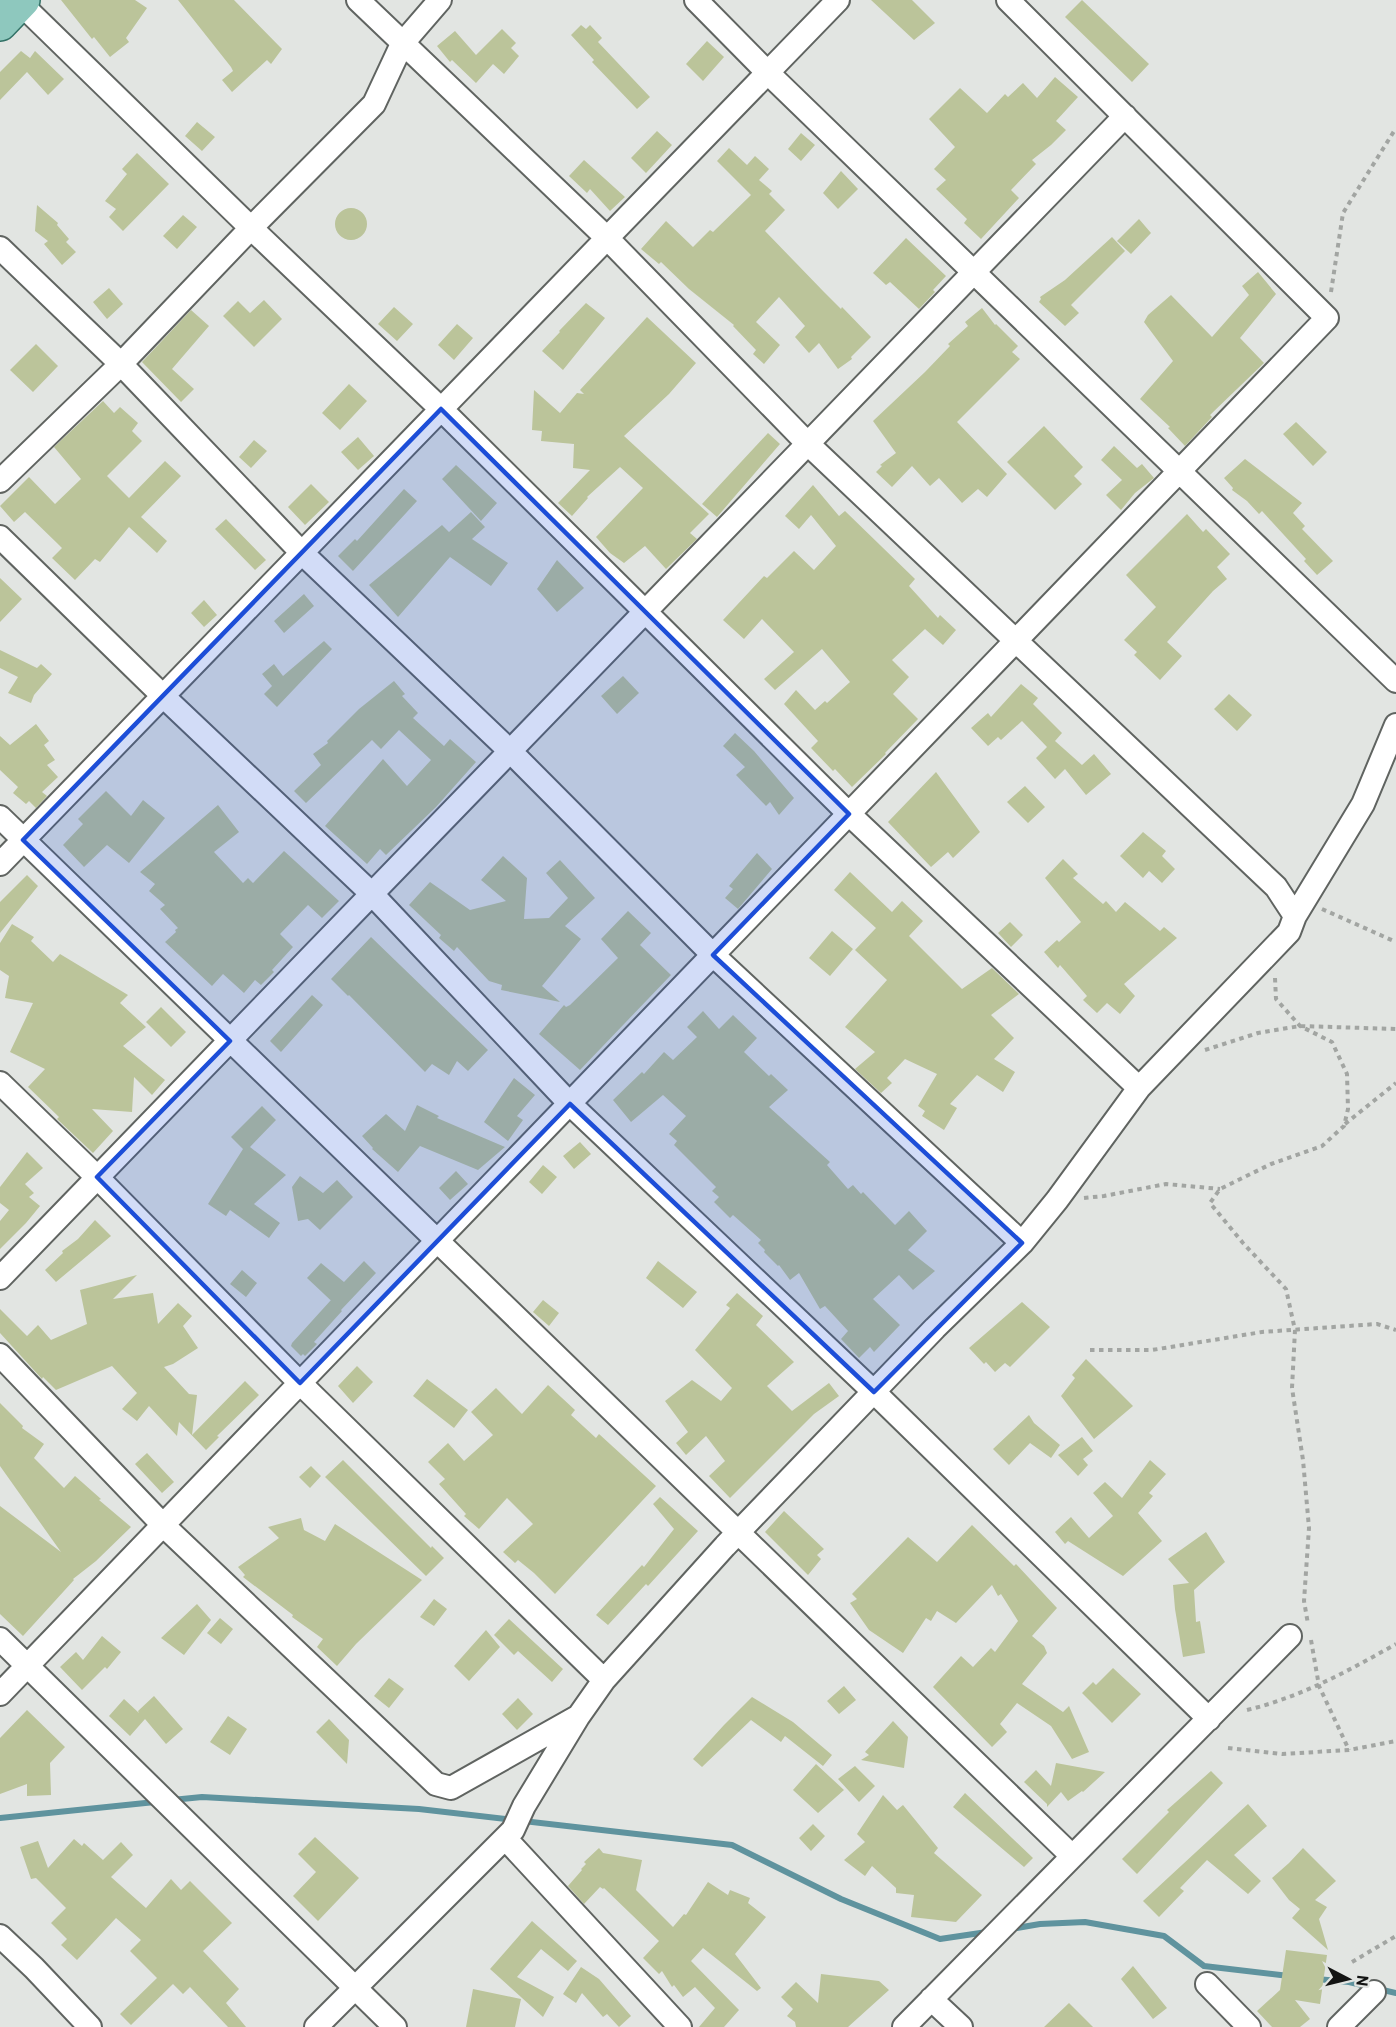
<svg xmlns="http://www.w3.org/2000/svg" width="1396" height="2027" font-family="Barlow,sans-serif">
  <rect width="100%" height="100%" fill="#e2e5e2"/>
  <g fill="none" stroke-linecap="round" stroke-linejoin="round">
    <path stroke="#5f939e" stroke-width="6" d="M172,1800L202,1797L419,1809L732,1845L841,1899L940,1939L987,1932
      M0,1818L155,1802
      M1011,1929L1040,1924L1085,1922L1164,1936L1204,1966L1289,1976
      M1317,1979L1349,1982L1396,1993"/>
  </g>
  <path fill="#bbc49a" d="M61,0H135L147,8L126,38L129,42L110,57L94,37L92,39Z
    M178,0H234L282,49L271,64L267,60L232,92L222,80L233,71L231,67Z
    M871,0H912L935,23L914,40Z
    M1082,0L1149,64L1132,82L1065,17Z
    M581,25L586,29L590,25L602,38L598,42L650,97L637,109L592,62L594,60L571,35Z
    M502,29L516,43L511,48L519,56L504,74L493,64L476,83L452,60L450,62L437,46L455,31L476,55Z
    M707,41L724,57L703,81L686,64Z
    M21,51L30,58L35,51L64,79L48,95L27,72L0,100V72Z
    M1055,77L1078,97L1056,121L1066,130L1051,145L1032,160L1036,164L1011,190L1019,198L981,239L964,223L967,219L936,189L946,180L934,169L955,147L929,119L960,88L987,113L1005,94L1008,97L1023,83L1037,98Z
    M197,122L215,137L202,151L185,136Z
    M657,131L672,145L646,173L631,158Z
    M801,133L815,145L801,161L788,149Z
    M729,148L747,165L755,156L769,169L759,180L772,191L769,194L785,210L765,231L824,292L841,309L842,307L871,337L851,357L852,359L838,369L819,343L809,353L795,337L805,326L779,297L756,322L780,345L764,364L753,354L756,350L733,326L734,325L689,289L661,262L659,264L641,249L666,221L693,247L710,230L713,232L751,195L717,161Z
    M137,153L169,184L123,231L109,217L116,209L105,201L127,174L122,169Z
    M584,160L625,197L610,211L590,189L587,193L569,176Z
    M841,171L858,189L838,209L823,193Z
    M37,205L58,223L57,225L69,239L66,242L76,252L62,265L44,244L48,241L35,231Z
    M335 224a16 16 0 1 1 32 0a16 16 0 1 1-32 0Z
    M183,215L197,227L177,249L163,236Z
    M1139,219L1151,233L1131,254L1117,241Z
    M1112,237L1125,251L1071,305L1079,313L1065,326L1039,302L1041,299L1040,297L1065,280Z
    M906,238L946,276L933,290L935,292L919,309L890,282L886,285L873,273Z
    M1258,272L1276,294L1240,338L1264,363L1210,415L1212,417L1185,446L1168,428L1170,427L1140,399L1173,361L1144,322L1148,315L1171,295L1212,337L1249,295L1242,286Z
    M109,288L123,304L107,319L93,302Z
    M264,300L282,319L254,347L223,316L238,301L250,313Z
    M586,303L605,318L563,370L542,351L560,332L559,331Z
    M394,307L413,324L397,341L378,324Z
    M982,308L995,325L996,324L1018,346L1012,352L1020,359L957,422L1007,474L987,497L978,489L962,503L939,478L930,486L912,466L892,487L876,472L882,466L880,465L896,453L873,421L925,372L950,346L948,344L968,326L965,322Z
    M191,310L209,326L172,369L194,389L181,402L142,362Z
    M647,317L696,363L669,394L624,436L709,514L690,533L697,539L666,569L645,546L624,563L610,553L596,537L643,488L620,467L587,497L588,498L572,516L558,503L590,470L573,468L574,444L541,441L542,431L532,430L534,390L560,413L577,393L584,394L580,390Z
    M457,324L473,338L454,360L438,345Z
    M36,344L58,366L33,392L10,370Z
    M349,384L367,401L340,430L322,413Z
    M103,401L114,413L120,407L138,423L132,431L142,441L107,476L129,498L165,461L181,476L141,517L167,541L157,553L129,527L100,562L95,559L75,580L52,558L62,548L59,545L25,512L14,522L0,506L29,477L55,504L81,479L54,447Z
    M1296,422L1327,452L1313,466L1283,434Z
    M1044,426L1083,467L1074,476L1082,484L1055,510L1007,462Z
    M768,433L780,444L717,517L702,504Z
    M358,437L374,456L358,470L341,452Z
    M254,440L267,451L251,468L239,457Z
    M1114,446L1137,468L1142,464L1154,478L1135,493L1121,510L1106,495L1122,480L1101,460Z
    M1245,459L1302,503L1293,513L1305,526L1302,529L1333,561L1317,575L1304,561L1306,559L1262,511L1259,514L1247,501L1232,490L1233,488L1224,478Z
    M456,465L497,503L481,521L442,479Z
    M311,484L329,502L305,525L288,507Z
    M813,485L839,516L845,511L915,579L909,586L938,618L940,615L956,630L943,645L925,629L892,660L909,677L893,694L918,719L885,753L886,754L852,787L835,769L833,771L811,748L818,741L784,704L796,690L815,710L825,701L827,703L850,682L822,649L775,690L764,679L794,652L762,619L744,639L723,620L764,576L767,578L794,551L814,570L836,546L811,515L799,529L785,516Z
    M404,489L417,501L353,571L338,556L355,539L357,541Z
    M471,512L485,527L472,539L508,563L491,586L450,557L398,617L369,585L442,525L449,532Z
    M1187,514L1203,532L1206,529L1230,554L1217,567L1227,579L1213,591L1167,642L1182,656L1160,680L1134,655L1137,652L1124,640L1156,607L1126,575Z
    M226,519L266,560L255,570L215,529Z
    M557,560L584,588L557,612L537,589Z
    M0,578L22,599L0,622Z
    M304,594L314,606L284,633L274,621Z
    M204,600L217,615L204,627L191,613Z
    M324,641L332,649L277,707L264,694L272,686L262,674L274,664L283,676Z
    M0,650L37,668L41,664L52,674L34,695L31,703L8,693L18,677L0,668Z
    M623,676L639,693L617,714L601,696Z
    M394,681L405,694L402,696L418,713L413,718L444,746L450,739L476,762L436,807L386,855L380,849L367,864L325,826L383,759L407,786L431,760L399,730L381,749L372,740L306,803L294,791L321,765L313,754L328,743L327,741L359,709Z
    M1021,684L1038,698L1033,704L1062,733L1055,741L1082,765L1094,754L1111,774L1086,795L1065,769L1055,779L1036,758L1047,747L1022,721L1001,740L998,737L988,746L971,728L988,713L991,717Z
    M1229,694L1252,715L1237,731L1214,709Z
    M36,724L49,741L44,745L55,760L47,765L58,777L42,792L47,796L36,808L29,801L26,804L13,793L18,787L0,770V736L10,745Z
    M735,733L754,751L794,798L779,815L770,802L766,806L736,775L745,767L723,746Z
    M936,772L980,832L953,858L948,852L931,867L888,822Z
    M1025,786L1045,807L1028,823L1007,802Z
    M106,791L131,816L143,800L165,818L129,863L107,845L84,867L63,845L83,824L78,819Z
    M218,805L239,832L214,852L243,883L248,878L253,883L284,851L339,901L322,918L308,905L280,934L293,947L272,970L274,972L261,985L255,980L244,993L223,974L212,986L165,942L176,932L175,930L178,928L160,909L165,905L149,891L155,884L140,872Z
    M1143,832L1166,851L1162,856L1175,869L1162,883L1149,871L1143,878L1120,856Z
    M757,853L772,869L738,909L725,898L733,889L729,886Z
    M503,856L527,878L524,919L549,918L568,898L546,873L560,860L595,898L565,926L581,939L542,986L560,1002L501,990L502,985L489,981L457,947L454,951L439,938L441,935L409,905L430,882L470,910L506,901L481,880Z
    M1063,859L1078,874L1073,878L1103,904L1106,901L1116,912L1125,902L1160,931L1164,927L1177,938L1124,984L1135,996L1120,1014L1107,1003L1097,1013L1083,1000L1087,996L1060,965L1058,968L1044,952L1057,940L1059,942L1081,922L1045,878Z
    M850,872L892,912L902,901L923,921L909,936L962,989L992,968L1019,994L991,1015L1014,1038L994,1059L1015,1072L1003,1092L977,1075L950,1104L957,1108L944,1130L922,1116L925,1111L918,1106L937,1074L905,1059L887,1078L892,1083L881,1093L855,1069L875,1052L845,1027L887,980L855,950L876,928L834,890Z
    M27,875L38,886L0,933V902Z
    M628,911L651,933L640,945L671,975L580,1070L539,1034L564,1005L566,1007L570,1005L618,958L601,939Z
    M1010,922L1023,935L1011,947L998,933Z
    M12,924L34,937L31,941L53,962L60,954L128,995L120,1003L146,1027L123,1046L165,1080L152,1095L134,1077L132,1112L92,1109L113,1131L93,1153L57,1119L59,1117L28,1087L45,1069L10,1052L33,1003L5,998L9,976L0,970V943Z
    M832,931L853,949L830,976L809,958Z
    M371,937L488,1050L468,1071L457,1061L449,1075L432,1064L425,1072L349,995L348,996L331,979Z
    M312,995L323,1005L281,1052L270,1041Z
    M161,1007L186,1032L171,1047L146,1022Z
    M703,1011L719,1029L733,1015L757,1038L744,1052L769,1076L771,1074L788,1090L769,1107L830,1162L827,1165L848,1189L853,1185L861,1194L863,1192L895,1225L909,1211L927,1231L908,1250L935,1271L913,1290L899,1275L873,1299L900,1325L874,1352L870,1347L859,1358L841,1339L848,1331L825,1306L820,1309L799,1273L790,1280L779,1265L778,1266L764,1252L765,1250L758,1243L761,1240L733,1215L730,1218L714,1202L719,1197L712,1191L716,1187L674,1145L677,1141L669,1134L686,1116L663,1095L631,1122L613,1100L642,1072L644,1074L664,1052L673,1060L697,1037L687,1027Z
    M514,1078L535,1095L517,1116L523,1120L508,1141L484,1122Z
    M417,1105L439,1116L437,1118L505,1147L478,1170L420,1146L398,1172L372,1149L373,1148L362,1136L386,1114L405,1131Z
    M262,1106L276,1120L250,1147L286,1175L254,1204L280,1223L269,1238L230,1210L226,1216L208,1204L243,1149L231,1137Z
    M580,1142L591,1154L574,1169L563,1156Z
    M27,1152L43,1168L25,1184L34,1193L29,1197L40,1206L26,1223L0,1249V1221L9,1210L0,1203V1187Z
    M543,1165L557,1177L542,1194L529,1182Z
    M456,1171L468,1184L450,1200L439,1188Z
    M300,1176L323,1193L337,1180L353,1197L320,1230L308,1219L298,1221L292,1187Z
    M95,1220L111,1236L56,1282L45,1270L63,1253L62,1251L78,1239Z
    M364,1261L376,1273L341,1310L307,1278L321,1263L344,1282Z
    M658,1261L697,1292L683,1308L646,1278Z
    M242,1270L257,1283L246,1297L230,1284Z
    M137,1275L113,1299L153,1293L158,1324L178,1303L192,1316L183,1326L198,1348L173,1364L164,1367L189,1394L197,1395L192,1435L245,1381L259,1395L217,1436L219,1437L206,1450L179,1422L177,1436L149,1406L137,1421L122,1409L137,1393L112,1366L56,1390L43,1377L42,1379L0,1333V1309L27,1336L38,1325L51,1340L87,1324L80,1290Z
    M737,1293L763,1316L756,1325L794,1362L767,1386L792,1411L829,1383L839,1396L814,1414L730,1498L709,1476L725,1461L706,1436L686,1455L676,1443L688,1432L665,1401L692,1380L721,1401L732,1388L695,1350L730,1308L726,1305Z
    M331,1300L342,1311L314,1342L317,1344L305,1356L303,1354L301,1356L291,1346L292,1343Z
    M543,1300L559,1313L549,1326L533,1312Z
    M1022,1302L1050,1327L1010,1367L1005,1363L995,1372L986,1362L984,1364L969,1348Z
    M1086,1359L1133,1406L1094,1439L1061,1396L1075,1378L1072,1375Z
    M357,1366L373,1382L353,1403L338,1386Z
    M427,1379L468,1410L454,1428L413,1396Z
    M548,1385L575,1410L571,1415L596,1438L599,1434L656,1486L555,1594L534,1573L518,1560L515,1563L503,1552L533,1524L507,1498L479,1529L464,1516L466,1514L439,1484L445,1479L428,1462L448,1443L464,1461L493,1435L471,1412L496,1388L522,1414Z
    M0,1403L23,1426L22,1428L44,1444L34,1458L64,1488L75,1476L101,1499L99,1500L131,1527L96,1561L73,1579L74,1580L23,1636L0,1614V1506L61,1552L0,1466Z
    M1029,1415L1034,1423L1060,1445L1051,1458L1030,1443L1009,1465L993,1449Z
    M1082,1437L1093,1451L1083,1459L1088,1465L1078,1476L1058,1455Z
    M147,1453L174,1482L162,1493L135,1464Z
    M343,1460L431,1548L432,1546L444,1558L426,1576L325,1477Z
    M1150,1460L1166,1474L1149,1493L1153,1496L1138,1513L1162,1541L1123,1576L1068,1541L1065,1544L1055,1532L1071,1517L1089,1538L1113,1516L1093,1493L1105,1482L1122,1498Z
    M311,1466L321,1476L310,1488L299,1477Z
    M660,1497L698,1531L648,1586L646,1584L608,1625L596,1615L642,1565L644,1567L674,1529L653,1504Z
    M784,1511L824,1549L817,1555L821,1559L808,1575L765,1532Z
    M301,1518L304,1530L325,1541L335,1524L422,1580L356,1644L337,1666L317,1647L323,1639L292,1617L293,1615L243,1577L245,1575L238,1567L279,1538L268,1527Z
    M972,1525L1014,1566L1016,1564L1057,1608L1032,1636L1044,1646L1047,1653L1022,1684L1063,1712L1069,1706L1089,1752L1072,1759L1051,1726L1017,1703L1000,1724L1007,1732L992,1747L933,1687L961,1656L973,1667L991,1648L995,1652L1018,1621L1001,1594L998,1596L992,1585L956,1623L937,1611L931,1621L926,1618L903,1653L869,1630L850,1603L857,1599L852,1594L908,1537L937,1562Z
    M1206,1532L1225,1562L1194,1590L1196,1622L1200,1621L1205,1653L1183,1657L1175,1609L1173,1585L1189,1583L1168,1559Z
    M434,1599L447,1609L434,1626L420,1617Z
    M197,1604L211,1620L184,1655L161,1638Z
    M220,1618L233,1629L221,1644L207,1633Z
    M509,1619L563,1669L552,1682L518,1651L514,1655L494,1635Z
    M486,1630L500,1647L469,1681L454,1666Z
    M102,1636L121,1652L107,1669L105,1667L82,1690L60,1667L76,1652L83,1660Z
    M1113,1668L1141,1694L1112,1723L1082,1693L1093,1682L1096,1685Z
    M389,1678L404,1689L389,1708L374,1696Z
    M844,1686L856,1700L839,1714L827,1701Z
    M154,1696L183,1729L166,1744L145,1719L130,1736L109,1716L124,1699L139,1713L138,1711Z
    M752,1697L793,1722L832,1755L823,1766L785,1736L781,1742L751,1720L702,1767L693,1759L724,1725Z
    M518,1698L533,1714L517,1730L502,1714Z
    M27,1710L65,1747L50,1763L51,1795L27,1796V1784L0,1794V1738Z
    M228,1716L247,1729L230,1755L210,1742Z
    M329,1719L349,1740L347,1764L316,1732Z
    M893,1721L908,1737L904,1768L861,1760L869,1755L865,1752Z
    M1056,1763L1105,1772L1083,1792L1082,1791L1068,1801L1061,1792L1047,1807V1804L1024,1782L1036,1770L1051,1786Z
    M816,1764L844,1790L818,1813L793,1790Z
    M855,1766L875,1786L859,1802L838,1779Z
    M1211,1771L1223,1783L1137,1874L1122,1859L1169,1812L1167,1810Z
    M965,1793L1033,1858L1024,1867L953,1807Z
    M883,1795L897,1810L903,1805L938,1848L934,1853L982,1895L956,1922L911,1917L914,1895L896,1893V1888L872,1866L865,1876L844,1860L865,1842L857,1834Z
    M1248,1804L1267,1826L1234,1855L1261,1881L1248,1894L1207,1860L1180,1888L1184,1891L1159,1917L1143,1901Z
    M813,1824L825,1836L811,1851L799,1838Z
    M315,1837L359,1878L318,1921L293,1896L316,1872L298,1854Z
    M74,1839L82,1846L84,1843L103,1860L121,1842L133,1855L111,1877L146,1908L171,1879L181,1890L190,1881L232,1923L203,1951L239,1989L226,2003L246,2027H228L190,1987L183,1994L173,1984L131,2025L120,2014L157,1978L130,1951L141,1940L116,1918L77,1960L61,1945L67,1939L51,1923L66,1908L36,1878L31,1879L20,1847L38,1841L48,1868Z
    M599,1848L603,1853L642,1860L636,1890L673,1927L684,1914L686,1915L708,1882L728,1895L730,1890L750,1898L748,1903L766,1917L735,1954L761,1988L757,1991L703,1948L691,1961L739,2010L724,2027H699L715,2008L695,1987L683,1997L674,1985L672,1987L662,1971L659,1974L643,1958L659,1941L604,1888L603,1889L600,1887L584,1904L568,1886L582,1870L581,1869L586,1864L584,1862Z
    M1303,1848L1336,1881L1315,1900L1327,1907L1319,1919L1328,1950L1292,1918L1300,1909L1289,1900L1272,1878L1289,1863Z
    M532,1921L577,1961L568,1971L541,1949L517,1977L554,1997L543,2017L490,1969Z
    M1286,1950L1327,1955L1320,2004L1295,2000L1310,2019L1300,2027H1272L1257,2011L1280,1990Z
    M1133,1966L1167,2008L1153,2019L1121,1979Z
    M581,1967L599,1979L631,2016L619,2027L607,2014L603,2017L582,1993L576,2003L563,1994Z
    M821,1974L879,1981L889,1990L848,2027H796L795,2022L787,2016L793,2009L781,1997L796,1982L818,2003Z
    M473,1989L521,1999L515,2027H466Z
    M1069,2003L1093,2027H1044Z"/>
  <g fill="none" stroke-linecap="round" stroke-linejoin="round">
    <defs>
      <path id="street" d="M17,0L251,228L441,409L849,814L1139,1088
        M358,0L607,238L808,444L1276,887L1295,916
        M696,0L768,73L1396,681
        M0,248L121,364L302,553L510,751L713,955L1022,1243
        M0,481L121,364L251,228L374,104L402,44L440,0
        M0,537L163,696L372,894L570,1104L874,1392L1209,1719
        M0,817L1072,1856
        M0,864L838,0
        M0,1083L97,1177L300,1383L604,1680
        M0,1278L1125,116
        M0,1355L163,1525L436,1784L451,1788L577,1717
        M0,1639L395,2027
        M0,1694L1327,318L1008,0
        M505,1838L680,2027
        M0,1936L34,1968L90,2027
        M1207,1984L1249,2027
        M931,1999L961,2027
        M316,2027L513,1830L524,1806L578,1717L604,1680L725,1546L935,1328L1022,1243L1057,1200L1139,1088L1289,932L1295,916L1363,804L1396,725
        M904,2027L1290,1636
        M1339,2027L1374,1992"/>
      <path id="primary" d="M0,24L23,0"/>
    </defs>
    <use href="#street" stroke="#606461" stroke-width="26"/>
    <use href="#primary" stroke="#327166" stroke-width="36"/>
    <path stroke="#a2a5a2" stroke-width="4" stroke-dasharray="4.5 4.5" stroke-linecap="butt" d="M1331,292L1343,213L1396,128
      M1322,909L1396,942
      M1275,978L1276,999L1300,1026L1332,1042L1347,1074L1348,1109L1344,1126L1322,1146L1271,1164L1220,1189L1210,1203L1243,1243L1286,1289L1295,1330L1292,1388L1303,1460L1309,1528L1304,1601L1308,1624
      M1205,1050L1258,1033L1300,1026L1396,1029
      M1345,1124L1396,1083
      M1084,1198L1104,1196L1166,1184L1220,1189
      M1090,1350H1152L1262,1332L1377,1324L1396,1330
      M1311,1640L1319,1686L1349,1750
      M1247,1710C1301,1697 1348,1671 1396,1644
      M1228,1748L1282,1754L1349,1750L1396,1741
      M1352,1962L1396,1936"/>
    <use href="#street" stroke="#fff" stroke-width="22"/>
    <use href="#primary" stroke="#8ec8be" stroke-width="33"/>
  </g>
  <path fill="#1d4ed8" fill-opacity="0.2" stroke="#1d4ed8" stroke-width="4.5" stroke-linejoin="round" d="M441,409L849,814L713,955L1022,1243L874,1392L570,1104L300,1383L97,1177L230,1041L23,840Z"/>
  <g transform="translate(1348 1979) rotate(97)" stroke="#e2e5e2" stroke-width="4.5" paint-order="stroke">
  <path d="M0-4.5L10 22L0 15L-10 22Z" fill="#131413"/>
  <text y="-9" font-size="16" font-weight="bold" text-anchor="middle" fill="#131413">N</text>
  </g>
</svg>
